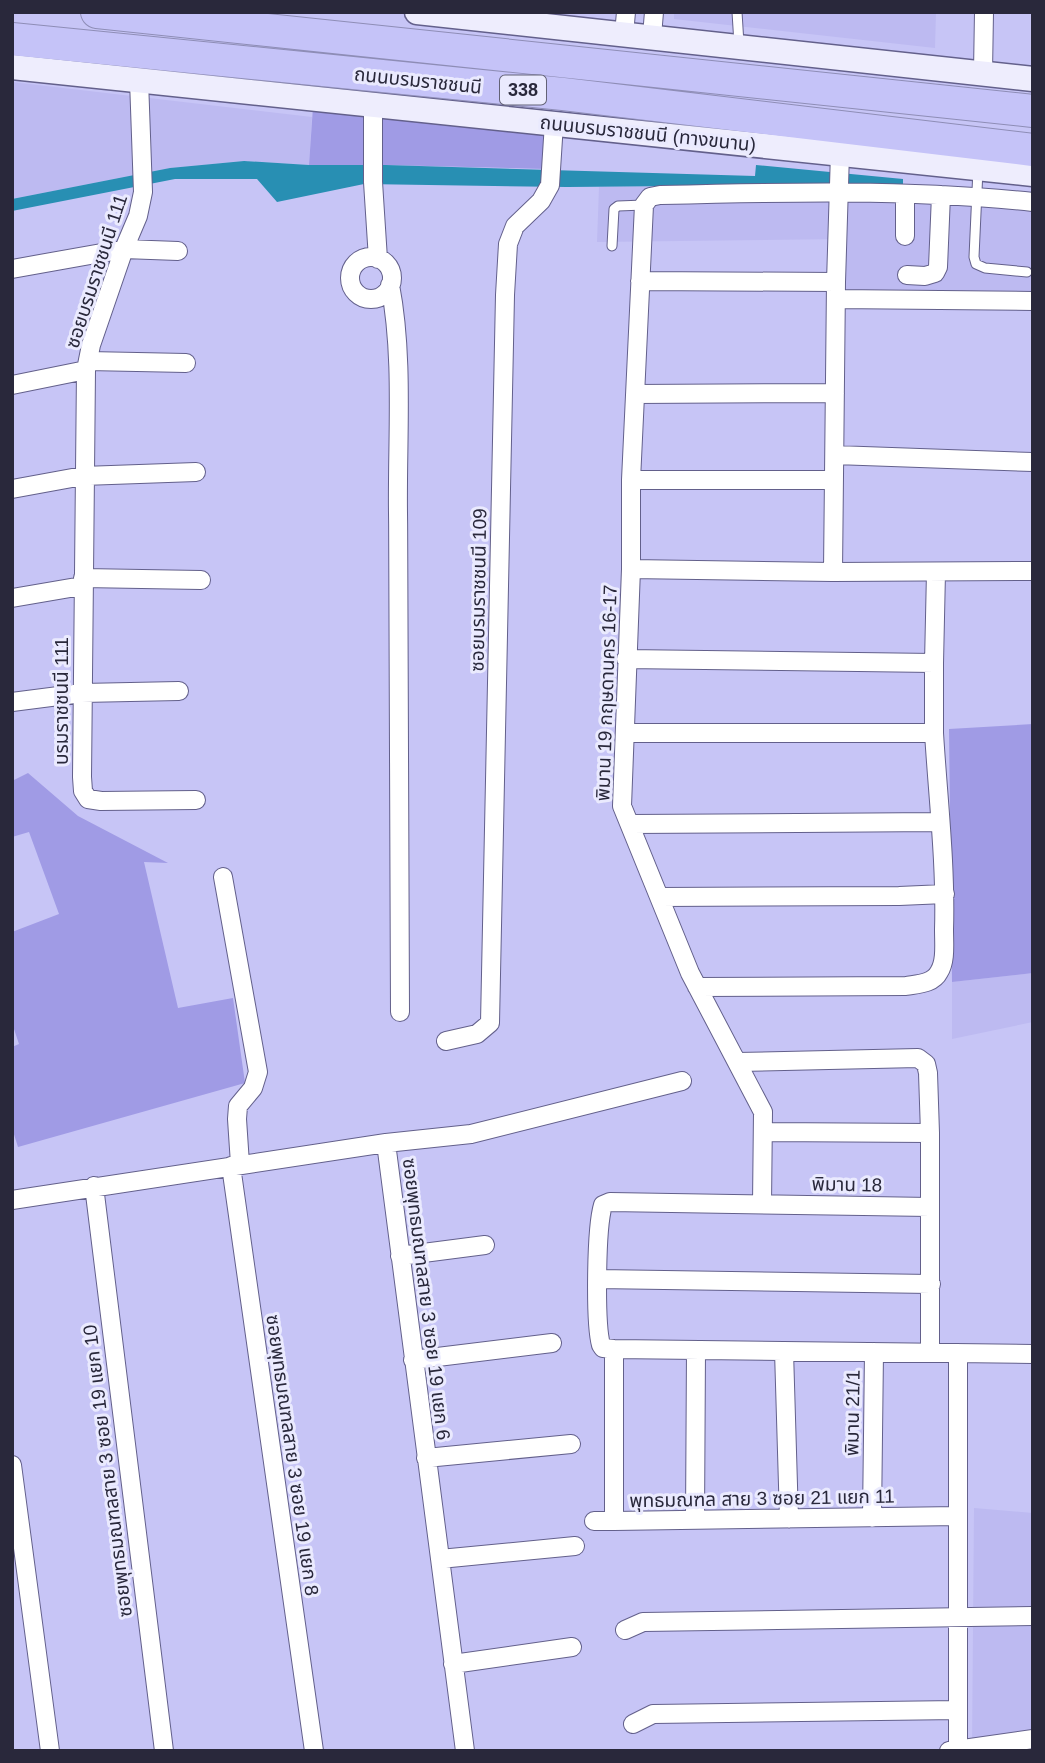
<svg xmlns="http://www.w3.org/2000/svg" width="1045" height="1763" font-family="Arial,'Noto Sans Thai',sans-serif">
  <rect width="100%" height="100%" fill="#c7c5f6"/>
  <path fill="#bdbaf1" d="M674,12H936L935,48L674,19Z
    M12,82L312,117L309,165L244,161L170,168L12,199Z
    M903,184L1033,194V292L846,291L844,239L597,242L599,187Z
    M1033,973V1022L952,1039V982Z
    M974,1508L1033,1513V1751H972Z"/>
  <path fill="#a09be5" d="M313,107L547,131L545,169L386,165H309Z
    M1033,724V973L952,982L949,729Z
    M28,773L78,816L168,863L144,862L178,1008L233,998L245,1083L18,1147L12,1128V1047L19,1044L12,1023V932L59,914L29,832L12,837V781Z"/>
  <path fill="#288fb3" d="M244,161L309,165H386L755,176L756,165L903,179V184L567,187L364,184L277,202L257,179H175L12,211V199L170,168Z"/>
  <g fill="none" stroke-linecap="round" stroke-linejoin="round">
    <defs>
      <path id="lane" d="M737,12L739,44
        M978,169L974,257L976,264L985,268L1027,272
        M612,246L614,209L618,206L644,205"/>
      <path id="street" d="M624,34L626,12
        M652,36L654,12
        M983,72L984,12
        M139,80L143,192L138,216L124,249L91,345L86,370L82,777L83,791L88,799L101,801L196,800
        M373,104V182L378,259
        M905,194V236
        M350 278a21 21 0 1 1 42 0a21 21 0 1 1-42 0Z
        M12,269L124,249L178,251
        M907,275L925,276L935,273L938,267L941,195
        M640,281L836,282
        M390,285C404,357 397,439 398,513C400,679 400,845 400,1012
        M836,299L1033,301
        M88,361L186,363
        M12,385L86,370
        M635,394L835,393
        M835,455L1033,462
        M631,480H834
        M12,489L83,476L196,472
        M631,569L833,572L1033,571
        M833,572L836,282L840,153
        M83,578L201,580
        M12,598L82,586
        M934,663L936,572
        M12,702L82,693L179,691
        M625,733H934V663L626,659
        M631,824L939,822
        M223,877L258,1072L253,1088L238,1106L237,1119L240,1164
        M659,897L899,896L945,894
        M697,987L906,986C917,984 933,984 939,972C946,961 944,944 944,930C946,865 938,798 934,733
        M446,1041L477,1034L490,1023L505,295L508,244L515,226L541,201L550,185L554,123
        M737,1062L918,1058L926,1064L928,1073L930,1133V1351
        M763,1132L930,1133
        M386,1143L471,1134L682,1081
        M231,1166L314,1751
        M94,1186L164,1751
        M12,1200L386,1143L465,1751
        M762,1204L763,1112L690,973L622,806L631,569V480L644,205L650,197L660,195C785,192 909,189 1033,202
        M930,1207L610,1202L603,1205C596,1228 595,1323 601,1345L603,1348L614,1349L1033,1354
        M400,1256L485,1245
        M598,1279L931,1284
        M614,1349V1521L958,1516
        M784,1351L789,1519
        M958,1353V1751
        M413,1360L552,1343
        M426,1458L571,1444
        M12,1465L50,1751
        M872,1518L874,1352
        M695,1520L696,1350
        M594,1521H614
        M440,1559L575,1546
        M625,1630L643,1622L1033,1616
        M453,1664L572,1647
        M633,1724L653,1714L958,1710
        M949,1751L1033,1739"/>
      <path id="secondary" d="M417,12L1033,79
        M12,67L1033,174"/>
      <path id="highway" d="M97,12L1033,111
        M12,39L563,94L1033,150"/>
    </defs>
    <use href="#lane" stroke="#63608b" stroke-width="11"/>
    <use href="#street" stroke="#63608b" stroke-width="20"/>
    <use href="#secondary" stroke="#63608b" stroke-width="27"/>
    <use href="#highway" stroke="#8e8db6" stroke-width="34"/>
    <use href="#lane" stroke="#fff" stroke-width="9"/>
    <use href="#street" stroke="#fff" stroke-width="18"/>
    <use href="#secondary" stroke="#eeedfd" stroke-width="24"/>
    <use href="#highway" stroke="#c5c3f8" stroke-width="32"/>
  </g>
  <g text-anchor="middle" stroke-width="6" stroke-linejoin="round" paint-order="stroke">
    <rect fill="#eaeafe" stroke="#636276" stroke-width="2" x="500" y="75.5" width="46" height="29" rx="5"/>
    <g font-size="18" font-weight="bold" fill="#29283b">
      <text x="523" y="96">338</text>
    </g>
    <g font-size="19" fill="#29283b" stroke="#eaeafe">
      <text transform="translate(418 80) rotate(6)" y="7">ถนนบรมราชชนนี</text>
      <text transform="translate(648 133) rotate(6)" y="7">ถนนบรมราชชนนี (ทางขนาน)</text>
      <text transform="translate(96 271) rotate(-72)" y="7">ซอยบรมราชชนนี 111</text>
      <text transform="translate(478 590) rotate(-89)" y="7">ซอยบรมราชชนนี 109</text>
      <text transform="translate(606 693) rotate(-88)" y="7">พิมาน 19 กฤษดานคร 16-17</text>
      <text transform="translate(61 701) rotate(-90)" y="7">บรมราชชนนี 111</text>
      <text transform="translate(847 1184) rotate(1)" y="7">พิมาน 18</text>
      <text transform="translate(427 1299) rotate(83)" y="7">ซอยพุทธมณฑลสาย 3 ซอย 19 แยก 6</text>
      <text transform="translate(852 1413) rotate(-89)" y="7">พิมาน 21/1</text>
      <text transform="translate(293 1455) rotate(82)" y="7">ซอยพุทธมณฑลสาย 3 ซอย 19 แยก 8</text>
      <text transform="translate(107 1471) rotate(-97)" y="7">ซอยพุทธมณฑลสาย 3 ซอย 19 แยก 10</text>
      <text transform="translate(762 1498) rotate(-1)" y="7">พุทธมณฑล สาย 3 ซอย 21 แยก 11</text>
    </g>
  </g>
  <rect width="1045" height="1763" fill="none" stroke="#29283b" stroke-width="28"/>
</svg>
